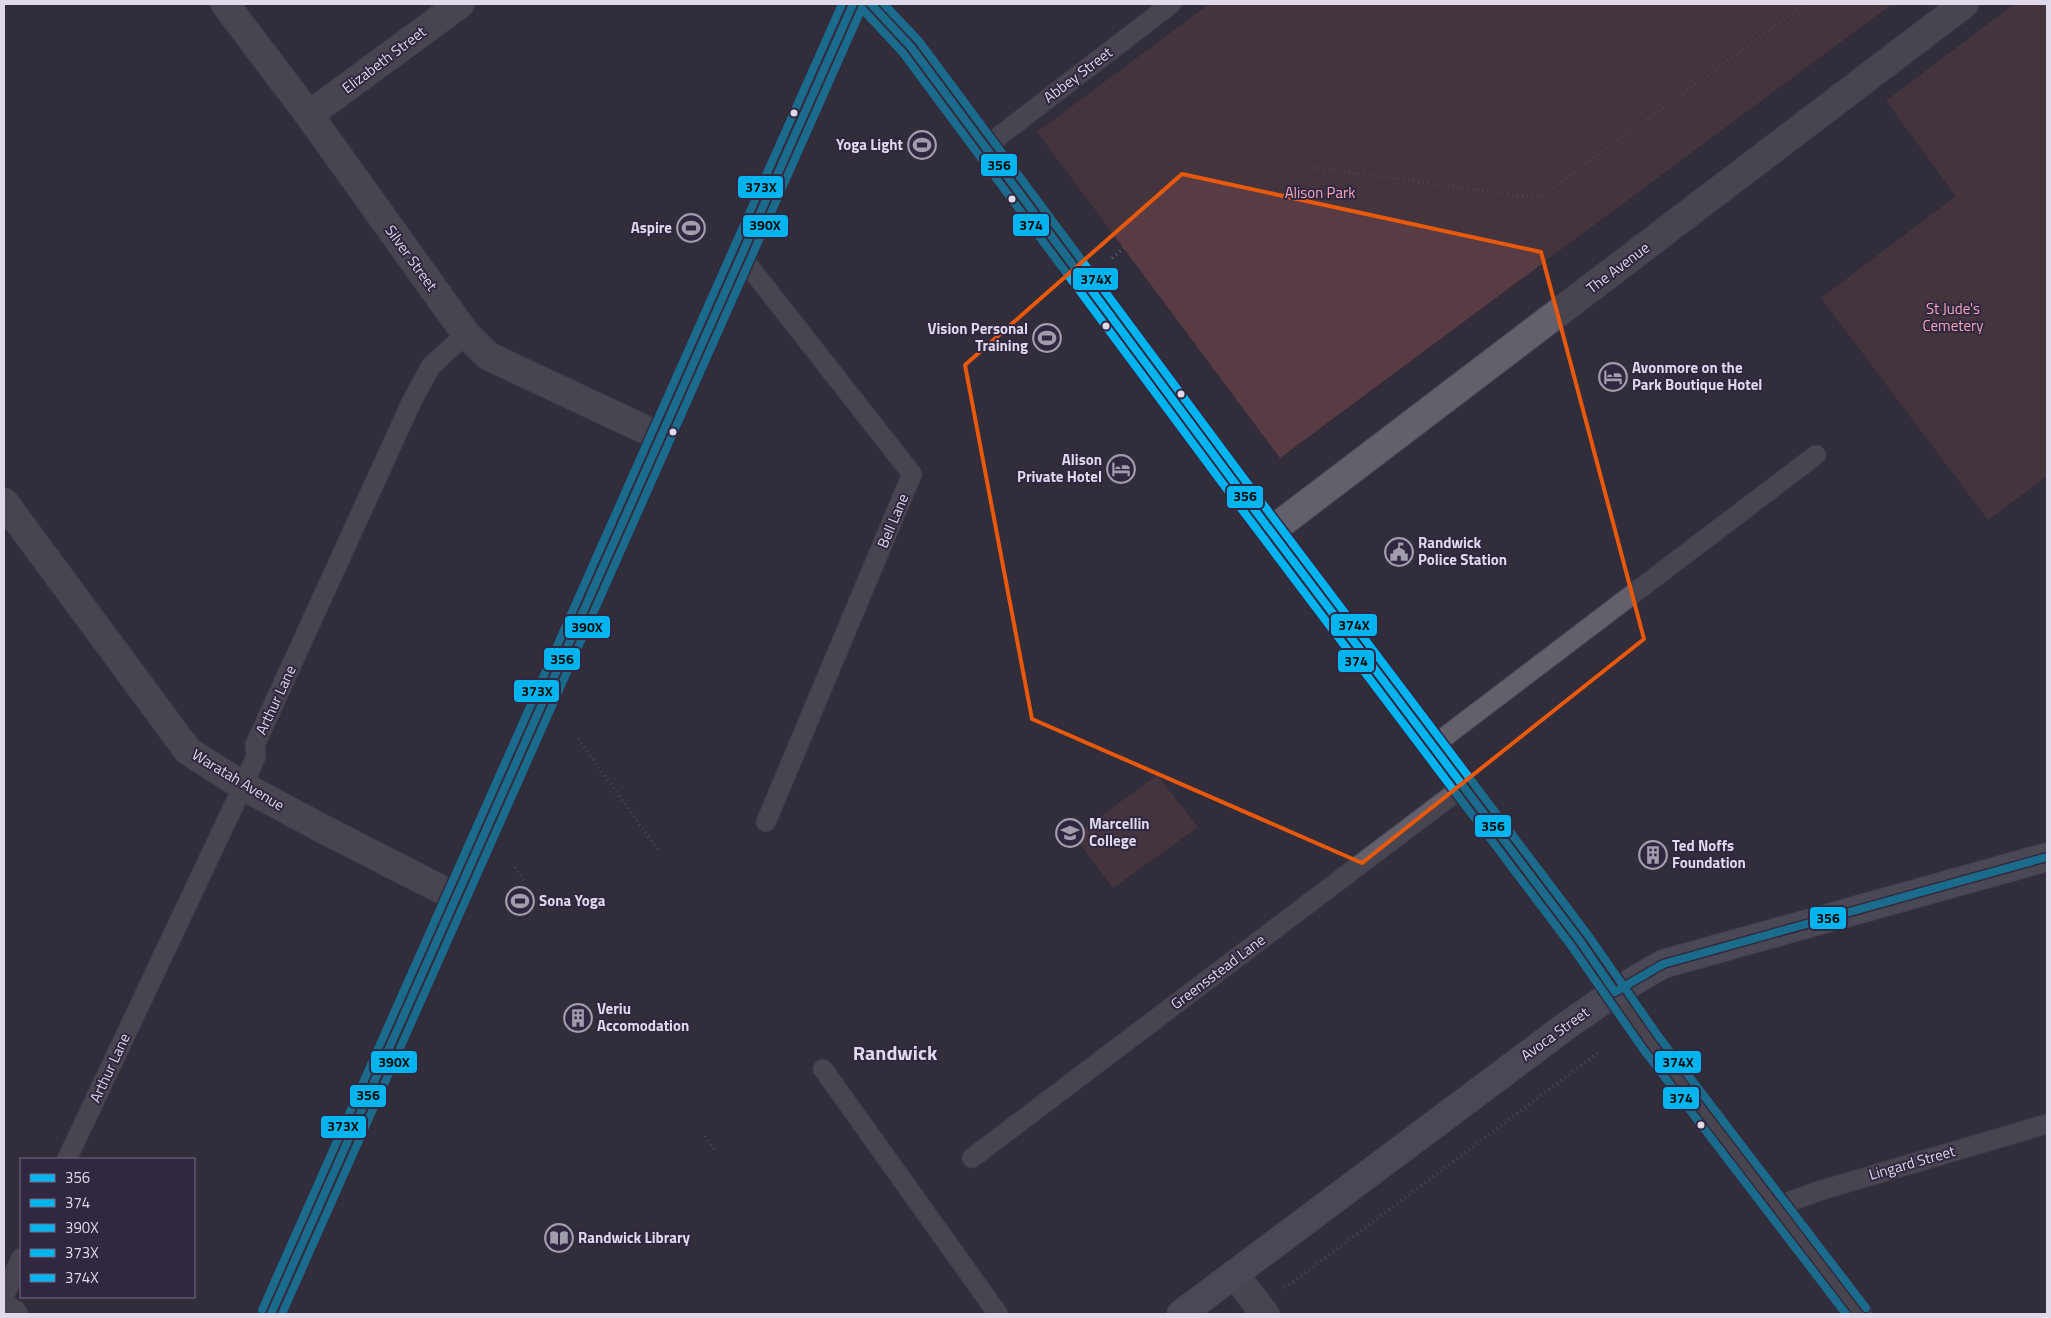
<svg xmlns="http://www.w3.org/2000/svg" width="2051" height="1318" font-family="'Titillium Web',sans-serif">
  <rect width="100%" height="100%" fill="#322d3a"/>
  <path fill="#593c43" d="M1209,4H1892L1280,458L1037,132Z
    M2014,4H2047V476L1988,520L1821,298L1956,196L1886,101Z
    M1157,775L1198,827L1113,888L1074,836Z"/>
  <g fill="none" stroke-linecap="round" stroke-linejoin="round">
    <defs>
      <path id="service" d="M985,147L1171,4
        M741,256L912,474L766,822
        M1434,745L1816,455
        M823,1069L998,1314
        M972,1158L1464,786
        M67,1159L243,786L256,756L255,745L411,403L431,366L466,334
        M1777,1206L1822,1190L2047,1124
        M4,1296L21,1258"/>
      <path id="pedestrian" d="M325,830L456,897"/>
      <path id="minor" d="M225,4L309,115L466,334L488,356L661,437
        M309,115L460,4
        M4,502L188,751L243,786L325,830
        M1271,531L1964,4
        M1234,1274L1265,1314
        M4,1309L13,1314
        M271,1314L853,4"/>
      <path id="secondary" d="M1615,992L1651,1043L1858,1314"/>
      <path id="primary" d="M871,4L911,47L1251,505L1580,941L1615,992
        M1181,1314L1566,1026L1615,992L1663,964L2047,857"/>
    </defs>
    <use href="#service" stroke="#4e4955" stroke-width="21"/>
    <use href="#pedestrian" stroke="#4e4955" stroke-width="30"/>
    <use href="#minor" stroke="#4e4955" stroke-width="30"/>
    <use href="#secondary" stroke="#4e4955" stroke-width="30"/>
    <use href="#primary" stroke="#4e4955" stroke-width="30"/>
    <path stroke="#68636e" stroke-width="3" stroke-dasharray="1 4" stroke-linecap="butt" d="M1309,167L1539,198L1805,4
      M1112,258L1124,248
      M578,739L659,851
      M515,867L525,883
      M705,1136L715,1150
      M1285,1288L1599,1052"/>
    <use href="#service" stroke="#64606b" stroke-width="19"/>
    <use href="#pedestrian" stroke="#64606b" stroke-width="28"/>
    <use href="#minor" stroke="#64606b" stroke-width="28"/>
    <use href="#secondary" stroke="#64606b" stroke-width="28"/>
    <use href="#primary" stroke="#6b6976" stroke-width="28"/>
    <defs>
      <path id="bus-1" d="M871,4L911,47L1251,505L1580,941L1615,992
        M1615,992L1663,964L2047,857
        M271,1314L853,4"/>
      <path id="bus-2" d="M864,11L903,53L1243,511L1572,947L1643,1049L1846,1314"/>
      <path id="bus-3" d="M282,1314L862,8"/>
      <path id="bus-4" d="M262,1310L842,4"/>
      <path id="bus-5" d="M884,4L919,41L1259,499L1588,935L1659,1037L1866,1308"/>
    </defs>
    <use href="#bus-1" stroke="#312740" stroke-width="11"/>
    <use href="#bus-2" stroke="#312740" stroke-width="11"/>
    <use href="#bus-3" stroke="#312740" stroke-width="11"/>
    <use href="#bus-4" stroke="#312740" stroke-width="11"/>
    <use href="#bus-5" stroke="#312740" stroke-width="11"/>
    <use href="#bus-1" stroke="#00b5ef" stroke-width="8"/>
    <use href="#bus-2" stroke="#00b5ef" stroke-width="8"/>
    <use href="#bus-3" stroke="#00b5ef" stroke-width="8"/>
    <use href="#bus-4" stroke="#00b5ef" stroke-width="8"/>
    <use href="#bus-5" stroke="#00b5ef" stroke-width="8"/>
  </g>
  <path d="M0 0H2051V1318H0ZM1182,174L1541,252L1644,639L1362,863L1032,719L965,365Z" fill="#322d3a" fill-opacity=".55" fill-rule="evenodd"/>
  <path fill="none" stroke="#e8590c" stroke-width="4" stroke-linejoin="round" d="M1182,174L1541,252L1644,639L1362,863L1032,719L965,365Z"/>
  <defs>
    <symbol id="stadium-ring" viewBox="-11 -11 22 22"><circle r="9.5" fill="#312740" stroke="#a29dac" stroke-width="1.5"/><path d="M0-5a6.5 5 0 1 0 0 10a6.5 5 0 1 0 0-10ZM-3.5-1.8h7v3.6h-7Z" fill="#a29dac"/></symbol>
    <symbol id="hotel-ring" viewBox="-11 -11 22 22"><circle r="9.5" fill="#312740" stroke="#a29dac" stroke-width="1.5"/><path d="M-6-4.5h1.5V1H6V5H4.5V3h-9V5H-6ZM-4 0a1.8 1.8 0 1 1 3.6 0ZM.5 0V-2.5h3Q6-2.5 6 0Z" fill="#a29dac"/></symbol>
    <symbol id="civic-ring" viewBox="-11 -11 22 22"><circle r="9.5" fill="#312740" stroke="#a29dac" stroke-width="1.5"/><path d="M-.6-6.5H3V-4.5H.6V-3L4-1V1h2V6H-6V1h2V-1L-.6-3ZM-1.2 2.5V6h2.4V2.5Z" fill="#a29dac"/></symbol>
    <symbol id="school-ring" viewBox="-11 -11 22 22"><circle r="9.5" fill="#312740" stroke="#a29dac" stroke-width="1.5"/><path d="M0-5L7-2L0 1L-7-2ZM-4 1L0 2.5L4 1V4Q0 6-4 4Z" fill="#a29dac"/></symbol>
    <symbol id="building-ring" viewBox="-11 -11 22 22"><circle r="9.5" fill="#312740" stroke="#a29dac" stroke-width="1.5"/><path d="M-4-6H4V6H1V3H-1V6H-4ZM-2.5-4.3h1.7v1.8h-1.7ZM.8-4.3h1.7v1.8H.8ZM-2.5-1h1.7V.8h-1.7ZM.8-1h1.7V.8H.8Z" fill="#a29dac"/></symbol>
    <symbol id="library-ring" viewBox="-11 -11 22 22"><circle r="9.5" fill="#312740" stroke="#a29dac" stroke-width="1.5"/><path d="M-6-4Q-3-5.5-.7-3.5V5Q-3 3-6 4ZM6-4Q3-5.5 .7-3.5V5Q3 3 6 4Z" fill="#a29dac"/></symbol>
  </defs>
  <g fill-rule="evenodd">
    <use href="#stadium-ring" x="906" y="129" width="32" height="32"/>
    <use href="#stadium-ring" x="675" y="212" width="32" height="32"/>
    <use href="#stadium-ring" x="1031" y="322" width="32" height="32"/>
    <use href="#hotel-ring" x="1597" y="361" width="32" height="32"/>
    <use href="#hotel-ring" x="1105" y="453" width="32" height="32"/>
    <use href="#civic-ring" x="1383" y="536" width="32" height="32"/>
    <use href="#school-ring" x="1054" y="817" width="32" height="32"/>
    <use href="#building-ring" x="1637" y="839" width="32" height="32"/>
    <use href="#stadium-ring" x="504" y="885" width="32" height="32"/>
    <use href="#building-ring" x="562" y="1002" width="32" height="32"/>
    <use href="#library-ring" x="543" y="1222" width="32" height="32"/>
  </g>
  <g fill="#dfd9ea" stroke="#312740" stroke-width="2">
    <circle cx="794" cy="113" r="4.5"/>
    <circle cx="1012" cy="199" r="4.5"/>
    <circle cx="1106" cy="326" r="4.5"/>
    <circle cx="1181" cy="394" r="4.5"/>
    <circle cx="673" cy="432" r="4.5"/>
    <circle cx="1701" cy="1125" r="4.5"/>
  </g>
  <g text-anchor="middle" stroke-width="4" stroke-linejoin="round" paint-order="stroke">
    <g font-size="15" fill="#dfd9ea" stroke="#312740">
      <text transform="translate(384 60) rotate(-37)" y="5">Elizabeth Street</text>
      <text transform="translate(1078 75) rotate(-37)" y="5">Abbey Street</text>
      <text transform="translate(411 258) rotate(54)" y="5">Silver Street</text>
      <text transform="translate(1618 268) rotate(-37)" y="5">The Avenue</text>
      <text transform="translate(893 521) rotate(-67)" y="5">Bell Lane</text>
      <text transform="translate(276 700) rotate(-65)" y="5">Arthur Lane</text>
      <text transform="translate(238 780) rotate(31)" y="5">Waratah Avenue</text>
      <text transform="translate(1218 972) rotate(-37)" y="5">Greensstead Lane</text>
      <text transform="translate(1555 1034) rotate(-36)" y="5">Avoca Street</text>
      <text transform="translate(110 1068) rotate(-65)" y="5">Arthur Lane</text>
      <text transform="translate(1912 1163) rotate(-16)" y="5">Lingard Street</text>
    </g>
    <g font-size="15" font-weight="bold" fill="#dfd9ea" stroke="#312740" text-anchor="start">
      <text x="903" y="150" text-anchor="end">Yoga Light</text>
      <text x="672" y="233" text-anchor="end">Aspire</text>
      <text x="1028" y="334" text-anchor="end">Vision Personal<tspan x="1028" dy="17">Training</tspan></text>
      <text x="1632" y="373">Avonmore on the<tspan x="1632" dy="17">Park Boutique Hotel</tspan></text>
      <text x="1102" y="465" text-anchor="end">Alison<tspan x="1102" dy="17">Private Hotel</tspan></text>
      <text x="1418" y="548">Randwick<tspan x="1418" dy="17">Police Station</tspan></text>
      <text x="1089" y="829">Marcellin<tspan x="1089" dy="17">College</tspan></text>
      <text x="1672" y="851">Ted Noffs<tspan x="1672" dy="17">Foundation</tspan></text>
      <text x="539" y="906">Sona Yoga</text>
      <text x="597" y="1014">Veriu<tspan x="597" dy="17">Accomodation</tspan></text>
      <text x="578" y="1243">Randwick Library</text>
    </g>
    <g font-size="15" fill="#f1a7b4" stroke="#312740">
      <text x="1320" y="198">Alison Park</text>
      <text x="1953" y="314">St Jude's<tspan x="1953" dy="17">Cemetery</tspan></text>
    </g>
    <g font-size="20" font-weight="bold" fill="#dfd9ea" stroke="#312740">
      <text x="895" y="1060">Randwick</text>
    </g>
  </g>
  <g stroke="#312740" stroke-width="2">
    <rect x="980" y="153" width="38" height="24" rx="5" fill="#00b5ef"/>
    <rect x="737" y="175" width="47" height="24" rx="5" fill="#00b5ef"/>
    <rect x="1012" y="213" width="38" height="24" rx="5" fill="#00b5ef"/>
    <rect x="742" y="214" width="47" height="24" rx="5" fill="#00b5ef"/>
    <rect x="1072" y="267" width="47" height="24" rx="5" fill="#00b5ef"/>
    <rect x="1226" y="485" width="38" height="24" rx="5" fill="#00b5ef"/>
    <rect x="1330" y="613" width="48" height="24" rx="5" fill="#00b5ef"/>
    <rect x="564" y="615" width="47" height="24" rx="5" fill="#00b5ef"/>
    <rect x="543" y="647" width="38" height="24" rx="5" fill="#00b5ef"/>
    <rect x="1337" y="649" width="38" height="24" rx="5" fill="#00b5ef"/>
    <rect x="513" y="679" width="47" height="24" rx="5" fill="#00b5ef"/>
    <rect x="1474" y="814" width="38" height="24" rx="5" fill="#00b5ef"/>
    <rect x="1809" y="906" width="38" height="24" rx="5" fill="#00b5ef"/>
    <rect x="1654" y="1050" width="48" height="24" rx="5" fill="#00b5ef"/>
    <rect x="370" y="1050" width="48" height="24" rx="5" fill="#00b5ef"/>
    <rect x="349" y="1084" width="38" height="24" rx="5" fill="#00b5ef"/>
    <rect x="1662" y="1086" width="38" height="24" rx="5" fill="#00b5ef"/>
    <rect x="320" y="1115" width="47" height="24" rx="5" fill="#00b5ef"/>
  </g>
  <g font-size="14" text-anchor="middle" font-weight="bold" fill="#111">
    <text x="999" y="170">356</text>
    <text x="761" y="192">373X</text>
    <text x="1031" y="230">374</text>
    <text x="765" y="230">390X</text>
    <text x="1096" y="284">374X</text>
    <text x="1245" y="501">356</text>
    <text x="1354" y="630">374X</text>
    <text x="587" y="632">390X</text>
    <text x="562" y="664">356</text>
    <text x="1356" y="666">374</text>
    <text x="537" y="696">373X</text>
    <text x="1493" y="831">356</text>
    <text x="1828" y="923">356</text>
    <text x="1678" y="1067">374X</text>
    <text x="394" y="1067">390X</text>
    <text x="368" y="1100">356</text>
    <text x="1681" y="1103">374</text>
    <text x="343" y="1131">373X</text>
  </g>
  <rect width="2051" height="1318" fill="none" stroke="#dfd9ea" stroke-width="10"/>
  <rect x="20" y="1158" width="175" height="140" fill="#312740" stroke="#776e84"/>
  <rect x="30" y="1174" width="25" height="8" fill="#00b5ef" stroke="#776e84"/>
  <text x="65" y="1183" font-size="15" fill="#dfd9ea">356</text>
  <rect x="30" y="1199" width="25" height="8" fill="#00b5ef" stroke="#776e84"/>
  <text x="65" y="1208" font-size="15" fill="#dfd9ea">374</text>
  <rect x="30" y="1224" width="25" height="8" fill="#00b5ef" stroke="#776e84"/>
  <text x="65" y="1233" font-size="15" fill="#dfd9ea">390X</text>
  <rect x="30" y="1249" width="25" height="8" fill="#00b5ef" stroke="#776e84"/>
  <text x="65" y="1258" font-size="15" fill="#dfd9ea">373X</text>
  <rect x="30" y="1274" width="25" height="8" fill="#00b5ef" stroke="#776e84"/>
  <text x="65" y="1283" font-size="15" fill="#dfd9ea">374X</text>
</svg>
